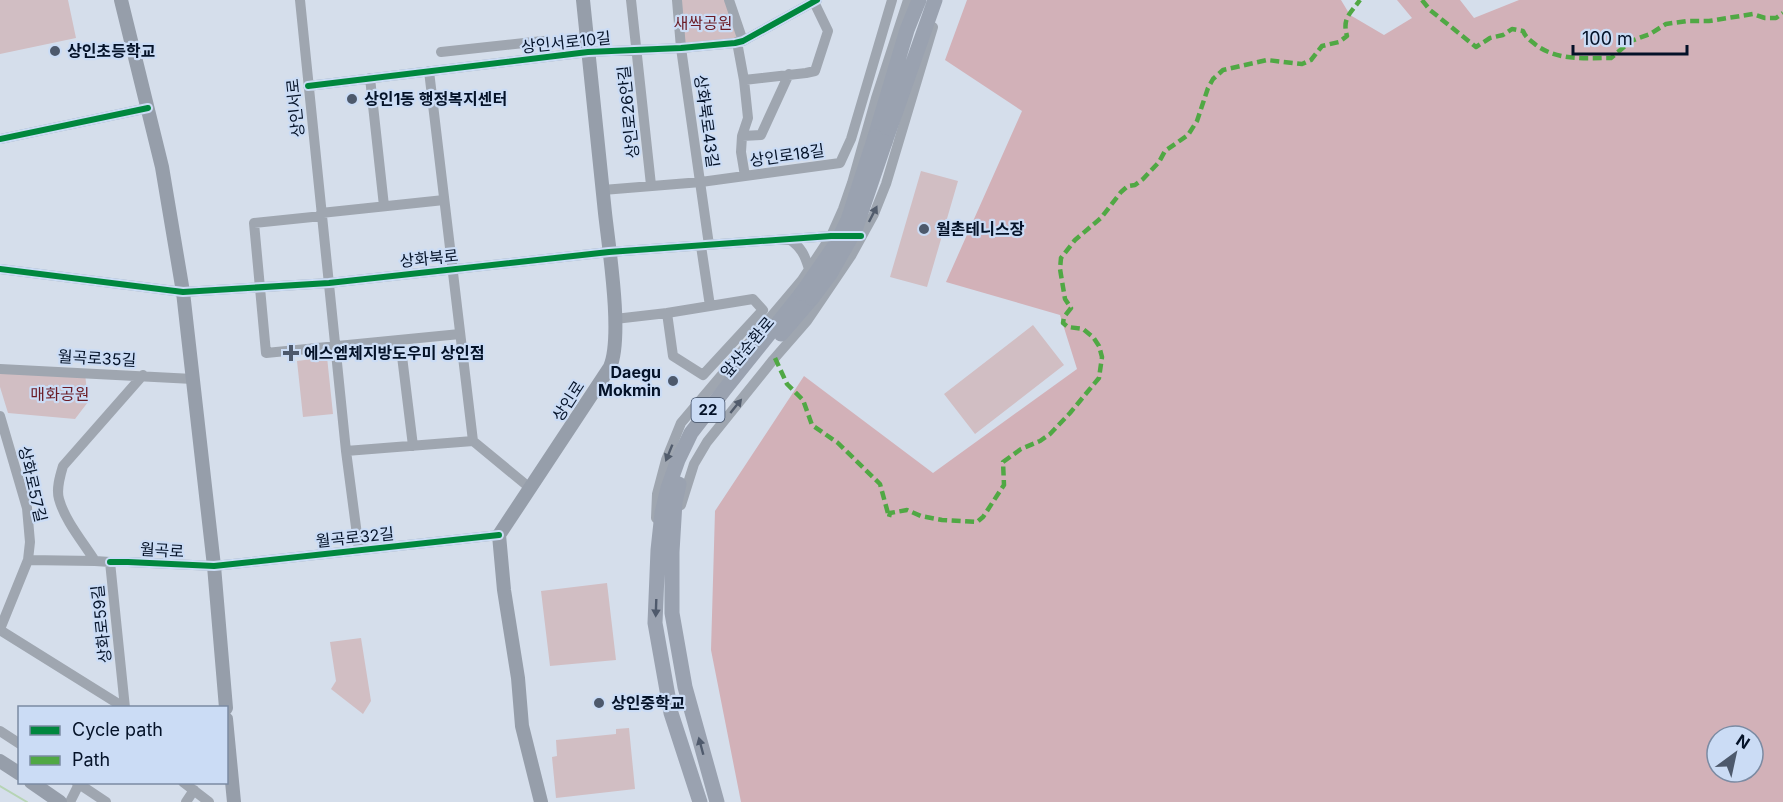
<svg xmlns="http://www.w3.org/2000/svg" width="1783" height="802" font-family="Inter,'Noto Sans KR',sans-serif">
  <rect width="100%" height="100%" fill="#d5deeb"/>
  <path fill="#d1bec3" d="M0,0H68L76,38L0,54Z
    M677,0H729L743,41L681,48Z
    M921,171L958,181L927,287L890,277Z
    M1033,325L1064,365L975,434L944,394Z
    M327,357L333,414L303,417L297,361Z
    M0,369L85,373L88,402L75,419L8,413L0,387Z
    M607,583L616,660L550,666L541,591Z
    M361,638L371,701L363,714L331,689L336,681L330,642Z
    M629,728L635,789L556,798L552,757L557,756L556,740L616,734V729Z"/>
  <path fill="#d2b1b8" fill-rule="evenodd" d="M967,0H1341L1350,15L1384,35L1412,18L1397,0H1460L1474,18L1519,0H1783V802H741L711,650L715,511L804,376L933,473L1077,369L1060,315L946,282L1022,111L945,60ZM1717,736H1753V772H1717Z"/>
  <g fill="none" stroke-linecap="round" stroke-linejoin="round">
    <path stroke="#b6d4b4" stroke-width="2" d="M0,786L27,802"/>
    <path stroke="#9fa6b0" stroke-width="10" d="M300,0L346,451L359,550
      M631,0L651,185
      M677,0L681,48L709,245
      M729,0L743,41
      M737,42L744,80L748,118L742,136L741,152L745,176
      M441,52L543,41
      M429,71L473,441L530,488
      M370,78L384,206
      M744,80L806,73L815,71L828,31L814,2
      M308,86L588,52L681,48L735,43L743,41L817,0
      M742,136L761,135L789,74
      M0,139L148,108
      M603,190L701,182L840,163L851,139L892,0
      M321,213L444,200
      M322,216L254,223L266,353L460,334
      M789,239C801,247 805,255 809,269
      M701,246L710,306
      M0,269L183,292L329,283L609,252L831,236H861
      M615,319L667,313L673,356L703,375L763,310L753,299L667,313
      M400,340L413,446
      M0,369L193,379
      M0,416L27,508L30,542L28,560L0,629
      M346,451L473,441
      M681,505L694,464L707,442L773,360L807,321L851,256L874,214L886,184L933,27
      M656,518L657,494L666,460L681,423L802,280L831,236L843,209L852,183L876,98L908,0
      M28,560L95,561
      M110,562H128L214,566L499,535
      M0,630L125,708
      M125,708L110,562L95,561C83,542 65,521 59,499C56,489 60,476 63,466L143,375
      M0,731L20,744
      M76,782L106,802
      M183,782L209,802
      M70,802L80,782
      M186,802L194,790"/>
    <path stroke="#969eaa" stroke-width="14" d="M121,0L162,167L183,292L214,566L226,708
      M226,719L234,802
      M0,761L20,774
      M31,782L60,802
      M541,802L522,726L518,678L504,590L499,535L610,367C623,337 609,249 605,213C597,142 590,71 583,0"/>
    <path stroke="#9aa2b0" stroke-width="15" d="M875,137L907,30L919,0
      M885,142L935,0
      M781,334L812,298
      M679,484L675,502L672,552V613L685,687L717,802
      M700,802L671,713L655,623L658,550L662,513L668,488L678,460L691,433L725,389L802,293"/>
    <path stroke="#9aa2b0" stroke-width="15" d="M802,293L836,244L848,220L875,137
      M812,298L830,274L855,230L885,142"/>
    <path stroke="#50a844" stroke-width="4.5" stroke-dasharray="9 4.5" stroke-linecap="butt" d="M1422,0L1430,10L1476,47L1490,38L1503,35L1512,29L1523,31C1526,38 1530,40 1536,45C1558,61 1584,58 1611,58L1631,41L1650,34L1666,24L1687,21H1709L1753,14L1765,18H1776L1783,13
      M775,358L787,384L803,400L812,425L838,443L880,484L889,517L890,513L907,510L921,516L942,520L977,522L983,517L1004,485L1003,462L1021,449L1040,441L1050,434L1070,413L1099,378L1102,357L1099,346L1093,337L1083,329L1068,327L1063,323L1064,317L1071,308L1065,299L1060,269L1061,258L1075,240L1101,218L1121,192L1128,186L1135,185L1143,179L1159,162L1165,151L1188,135L1197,121L1208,88L1213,79L1223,70L1267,60L1302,64L1311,60L1322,46L1339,42L1347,36C1342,18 1350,14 1360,0"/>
    <defs>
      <path id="cycleway" d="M308,86L588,52L681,48L735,43L743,41L817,0
        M0,139L148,108
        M0,269L183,292L329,283L609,252L831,236H861
        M110,562H128L214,566L499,535"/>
    </defs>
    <use href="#cycleway" stroke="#cbdcf5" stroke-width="10"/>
    <use href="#cycleway" stroke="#00873e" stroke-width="6"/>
  </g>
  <defs><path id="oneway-solid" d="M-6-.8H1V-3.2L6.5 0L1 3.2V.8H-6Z" transform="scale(1.5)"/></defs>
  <g fill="#525c6c">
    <use href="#oneway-solid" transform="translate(873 214) rotate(-63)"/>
    <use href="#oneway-solid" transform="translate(736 406) rotate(-51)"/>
    <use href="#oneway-solid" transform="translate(669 453) rotate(112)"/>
  </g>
  <g fill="#4f5a6c">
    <use href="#oneway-solid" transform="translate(656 608) rotate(92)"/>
    <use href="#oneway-solid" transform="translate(701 746) rotate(-105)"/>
  </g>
  <g fill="#4d596c" stroke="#cbdcf5" stroke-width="2">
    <circle cx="55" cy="51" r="6"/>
    <circle cx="352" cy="99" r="6"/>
    <circle cx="924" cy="229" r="6"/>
    <path d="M288 344h6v6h6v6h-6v6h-6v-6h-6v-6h6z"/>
    <circle cx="673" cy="381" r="6"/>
    <circle cx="599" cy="703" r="6"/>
  </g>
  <g text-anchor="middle" stroke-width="4.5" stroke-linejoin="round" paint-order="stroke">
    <rect fill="#cbdcf5" stroke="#404f66" stroke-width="1.5" x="691.5" y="398" width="33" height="24" rx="4.5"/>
    <g font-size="15" font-weight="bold" fill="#041228">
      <text x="708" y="415">22</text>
    </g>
    <g font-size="16" fill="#6b1b25" stroke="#cbdcf5">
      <text x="703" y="29">새싹공원</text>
      <text x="60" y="400">매화공원</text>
    </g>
    <g font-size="16" fill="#041228" stroke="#cbdcf5">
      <text transform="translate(566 42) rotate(-6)" y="6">상인서로10길</text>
      <text transform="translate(295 108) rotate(-96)" y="6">상인서로</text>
      <text transform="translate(628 112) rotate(-96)" y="6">상인로26안길</text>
      <text transform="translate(707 121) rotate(82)" y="6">상화북로43길</text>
      <text transform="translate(787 155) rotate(-8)" y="6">상인로18길</text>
      <text transform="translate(429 258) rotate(-6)" y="6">상화북로</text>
      <text transform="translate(747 347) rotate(-50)" y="6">앞산순환로</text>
      <text transform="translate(97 358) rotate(3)" y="6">월곡로35길</text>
      <text transform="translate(568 401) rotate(-57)" y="6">상인로</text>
      <text transform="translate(33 484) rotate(77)" y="6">상화로57길</text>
      <text transform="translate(355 537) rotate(-6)" y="6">월곡로32길</text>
      <text transform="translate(162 550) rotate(3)" y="6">월곡로</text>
      <text transform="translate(101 624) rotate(-96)" y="6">상화로59길</text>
    </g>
    <g font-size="16" font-weight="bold" fill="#041228" stroke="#cbdcf5" text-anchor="start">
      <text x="67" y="57">상인초등학교</text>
      <text x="364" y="105">상인1동 행정복지센터</text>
      <text x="936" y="235">월촌테니스장</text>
      <text x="304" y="359">에스엠체지방도우미 상인점</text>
      <text x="661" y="378" text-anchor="end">Daegu<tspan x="661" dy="18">Mokmin</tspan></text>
      <text x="611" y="709">상인중학교</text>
    </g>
  </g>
  <rect x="18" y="706" width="210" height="78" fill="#cbdcf5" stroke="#7b8ba3" stroke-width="1.5"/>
  <rect x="30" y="726" width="30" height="9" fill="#00873e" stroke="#7b8ba3" stroke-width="1.5"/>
  <text x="72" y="736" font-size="18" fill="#041228">Cycle path</text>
  <rect x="30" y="756" width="30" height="9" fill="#50a844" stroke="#7b8ba3" stroke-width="1.5"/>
  <text x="72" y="766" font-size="18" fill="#041228">Path</text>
  <g transform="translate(1735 754) rotate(33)"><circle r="28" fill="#cbdcf5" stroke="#7b8ba3" stroke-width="1.5"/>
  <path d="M0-4.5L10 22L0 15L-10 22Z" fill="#4d596c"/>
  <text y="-9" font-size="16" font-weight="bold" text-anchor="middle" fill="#041228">N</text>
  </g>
  <path d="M1573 45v9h114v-9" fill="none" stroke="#041228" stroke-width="3"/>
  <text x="1582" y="45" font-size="18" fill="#041228" stroke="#cbdcf5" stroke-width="4.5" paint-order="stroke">100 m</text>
</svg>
